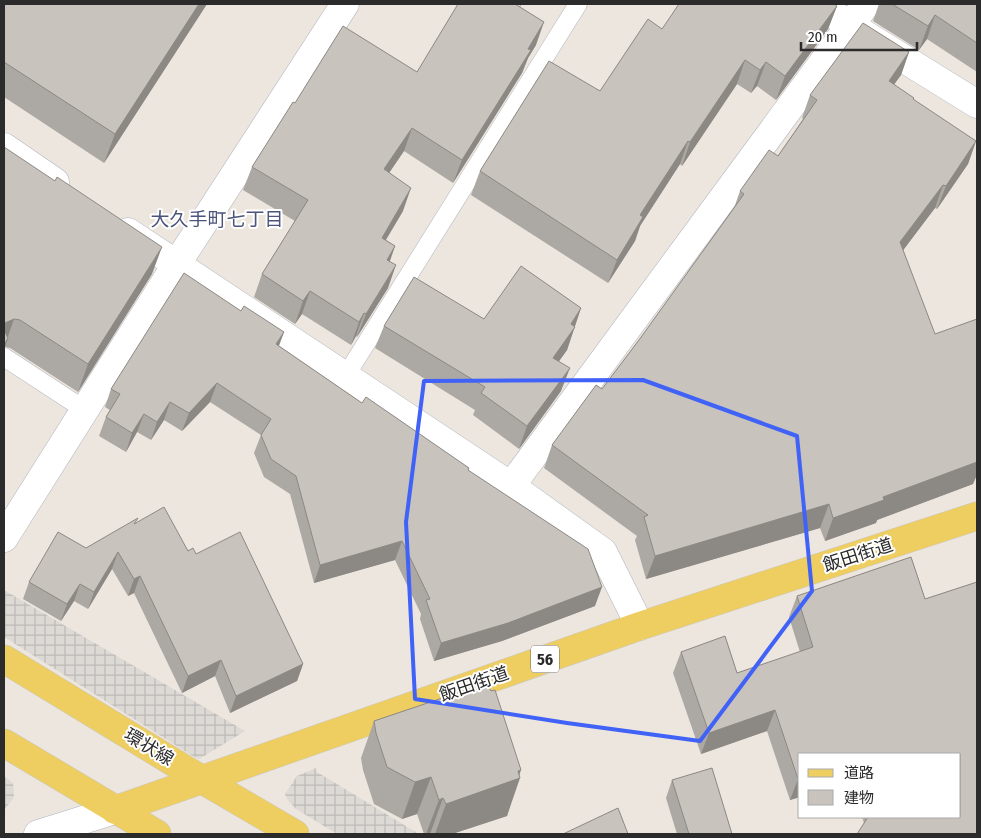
<svg xmlns="http://www.w3.org/2000/svg" width="981" height="838" font-family="'Fira Sans Condensed','Noto Sans JP',sans-serif">
  <defs>
    <pattern id="plaza-grid" width="8" height="8" patternUnits="userSpaceOnUse" patternTransform="scale(1.25)"><rect width="8" height="8" fill="#ddd9d5"/><path d="M0 4h8M4 0v8" fill="none" stroke="#bebab7"/></pattern>
  </defs>
  <rect width="100%" height="100%" fill="#ede6de"/>
  <path fill="url(#plaza-grid)" d="M4,590L245,731L199,759L191,755L4,637Z
    M316,768L317,772L419,834H337L296,809L287,799L285,794L297,776Z
    M4,776L13,783L14,795L13,799L4,810Z"/>
  <g fill="none" stroke-linecap="round" stroke-linejoin="round">
    <defs>
      <path id="lane" d="M4,357L85,410
        M345,377L578,4"/>
      <path id="street" d="M818,4L851,26L977,104
        M4,147L55,182
        M128,232L511,486L603,552L640,626
        M511,486L866,4
        M4,538L176,265L345,4"/>
      <path id="secondary" d="M38,834L115,810"/>
      <path id="primary" d="M4,659L201,779L295,834
        M4,743L157,834
        M115,810L640,626L977,516"/>
    </defs>
    <use href="#lane" stroke="#b1b4bf" stroke-width="19"/>
    <use href="#street" stroke="#b1b4bf" stroke-width="29"/>
    <use href="#secondary" stroke="#b1b4bf" stroke-width="29"/>
    <use href="#primary" stroke="#c8c8c8" stroke-width="29"/>
    <use href="#lane" stroke="#fff" stroke-width="18"/>
    <use href="#street" stroke="#fff" stroke-width="28"/>
    <use href="#secondary" stroke="#fff" stroke-width="28"/>
    <use href="#primary" stroke="#eece61" stroke-width="28"/>
  </g>
  <path fill="#aca8a3" d="M4,4H207L104,163L4,97Z
    M522,4L520,7L536,45L528,58L522,73L453,183L404,151L389,173L403,211L386,240L395,246L390,261L388,288L357,337L356,336L351,345L302,314L295,324L254,297L262,274L295,221L243,190L252,167L295,103L417,72Z
    M879,4H977V72L927,39L919,50L873,21Z
    M837,6L828,29L776,100L757,86L751,93L737,84L682,166L680,164L640,226L635,241L608,283L471,195L480,171L600,91L662,29Z
    M909,52L901,75L894,84L913,100L976,141L968,164L937,209L935,208L903,250L976,475L973,484L877,520L876,523L825,541L820,528L646,579L635,540L637,536L544,468L552,445L602,389L639,340L734,208L740,191L778,156L803,119L802,118L810,95Z
    M4,147L152,274L78,392L10,348L5,347Z
    M581,308L567,350L559,361L561,391L519,449L473,415L475,410L375,348L384,326L484,319Z
    M241,311L284,332L279,346L362,403L469,468L468,470L595,606L502,641L434,661L420,619L421,614L395,560L314,583L290,494L264,477L254,453L261,435L210,402L182,431L164,420L151,440L137,432L126,452L99,436L106,417L110,410L105,407L111,389Z
    M136,523L196,554L303,664L297,681L230,713L215,676L182,693L134,593L128,596L112,569L88,609L74,601L61,621L23,599L29,582L86,548Z
    M911,557L925,599L977,582V834H857L864,823L862,817H960V754H800V797L790,800L767,731L701,754L673,673L681,652L725,636L737,673L800,652L789,617L797,596Z
    M374,721L519,775L507,816L452,834H424L417,814L402,819L374,804L363,770L361,758Z
    M672,780L732,834H677L666,798Z"/>
  <path fill="#8c8884" d="M199,4H207L104,163L115,134Z
    M837,6L828,29L776,100L785,76Z
    M935,15L927,39L919,50L928,26Z
    M544,22L536,45L528,58L522,73L453,183L462,160Z
    M909,52L901,75L880,104L889,81Z
    M745,60L737,84L682,166L690,142Z
    M766,62L757,86L751,93L760,70Z
    M412,128L404,151L376,192L384,169Z
    M688,141L680,164L640,226L635,241L608,283L617,260L640,215Z
    M976,141L968,164L937,209L946,186Z
    M943,185L935,208L892,265L900,242Z
    M411,188L403,211L373,261L382,238Z
    M395,246L387,269V260Z
    M162,247L152,274L78,392L88,364Z
    M396,265L388,288L357,337L366,314Z
    M310,291L302,314L295,324L303,301Z
    M581,308L567,350L545,381L553,358L571,324Z
    M364,313L356,336L351,345L359,322Z
    M14,319L6,342L8,338L4,350V328L5,323Z
    M284,332L277,350L276,344Z
    M570,368L561,391L519,449L527,426Z
    M217,383L210,402L182,431L189,413Z
    M170,402L164,420L151,440L157,422Z
    M144,414L137,432L126,452L132,433Z
    M977,459V475L973,484L877,520L876,523L825,541L833,518Z
    M829,504L820,528L646,579L655,556Z
    M402,541L395,560L314,583L320,565Z
    M118,552L112,569L88,609L94,592Z
    M140,576L134,593L128,596L134,579Z
    M80,584L74,601L61,621L67,604Z
    M602,587L595,606L502,641L434,661L441,643Z
    M221,660L215,676L182,693L188,676Z
    M303,664L297,681L230,713L236,696Z
    M775,710L767,731L701,754L709,733Z
    M521,770L518,779L520,778L507,816L452,834H435L446,804Z
    M431,777L417,814L402,819L415,782Z
    M800,778V797L790,800L798,779Z
    M443,798L430,834H426L439,800Z"/>
  <path fill="#c8c3bd" stroke="#8c8884" d="M4,4H199L115,134L4,62Z
    M458,4H515L544,22L528,49L531,50L462,160L412,128L384,169L411,188L382,238L395,246L387,260L396,265L366,314L364,313L359,322L310,291L303,301L262,274L308,200L252,167L293,102L295,103L343,26L417,72Z
    M679,4H834L837,6L785,76L766,62L760,70L745,60L690,142L688,141L640,215L643,217L617,260L480,171L549,61L600,91L648,19L662,29Z
    M892,4H977V43L935,15L928,26Z
    M863,23L909,52L889,81L914,98L913,99L976,141L946,186L943,185L900,242L935,334L977,319V462L883,497L884,500L833,518L829,504L655,556L644,517L648,515L552,445L596,385L602,389L639,340L744,194L740,191L769,150L778,156L817,100L810,95Z
    M4,147L55,181L57,177L162,247L88,364L20,320L14,319L5,323L4,328Z
    M521,266L581,308L571,324L575,327L553,358L570,368L527,426L481,393L485,387L384,326L414,277L484,319Z
    M184,273L241,311L244,306L284,332L276,344L362,403L366,397L469,468L468,470L588,549L602,587L508,623L441,643L426,600L430,599L402,541L320,565L296,476L271,459L261,435L271,419L217,383L189,413L170,402L157,422L144,414L132,433L106,417L120,394L111,389Z
    M4,330L8,338L4,345Z
    M164,507L188,551L193,548L196,554L240,532L303,664L236,696L221,660L188,676L140,576L134,579L118,552L94,592L80,584L67,604L29,582L58,532L86,548L138,518L134,524Z
    M911,557L925,599L977,582V834H857L868,817H960V754H800V778L798,779L775,710L709,733L681,652L725,636L737,673L813,647L797,596Z
    M487,683L491,691L495,690L521,770L518,771L520,778L446,804L443,798L439,800L431,777L415,782L387,767L376,733L374,721Z
    M712,768L732,834H689L672,780Z
    M618,808L628,834H563Z"/>
  <path fill="none" stroke="#4162f7" stroke-width="4" stroke-linejoin="round" d="M643,380L797,436L812,591L700,741L567,723L415,699L406,522L424,381Z"/>
  <g text-anchor="middle" stroke-width="4" stroke-linejoin="round" paint-order="stroke">
    <rect fill="#fff" stroke="#6b6b6b" stroke-width="1" x="531" y="645.5" width="28" height="27" rx="4"/>
    <g font-size="16" font-weight="bold" fill="#2b2b2b">
      <text x="545" y="665">56</text>
    </g>
    <g font-size="18" fill="#2b2b2b" stroke="#fff">
      <text transform="translate(858 555) rotate(-18)" y="6">飯田街道</text>
      <text transform="translate(474 684) rotate(-19)" y="6">飯田街道</text>
      <text transform="translate(149 747) rotate(31)" y="6">環状線</text>
    </g>
    <g font-size="19" fill="#4c547c" stroke="#fff">
      <text x="217" y="226">大久手町七丁目</text>
    </g>
  </g>
  <rect width="981" height="838" fill="none" stroke="#2b2b2b" stroke-width="10"/>
  <rect x="798" y="753" width="162" height="65" fill="#ffffff" stroke="#aaaaaa"/>
  <rect x="808" y="769" width="25" height="8" fill="#eece61" stroke="#aaaaaa"/>
  <text x="844" y="778" font-size="15" fill="#2b2b2b">道路</text>
  <rect x="808" y="790" width="25" height="15" fill="#c8c3bd" stroke="#aaaaaa"/>
  <text x="844" y="803" font-size="15" fill="#2b2b2b">建物</text>
  <path d="M801 42v8h116v-8" fill="none" stroke="#2b2b2b" stroke-width="2.5"/>
  <text x="808" y="42" font-size="15" fill="#2b2b2b" stroke="#ffffff" stroke-width="4" paint-order="stroke">20 m</text>
</svg>
